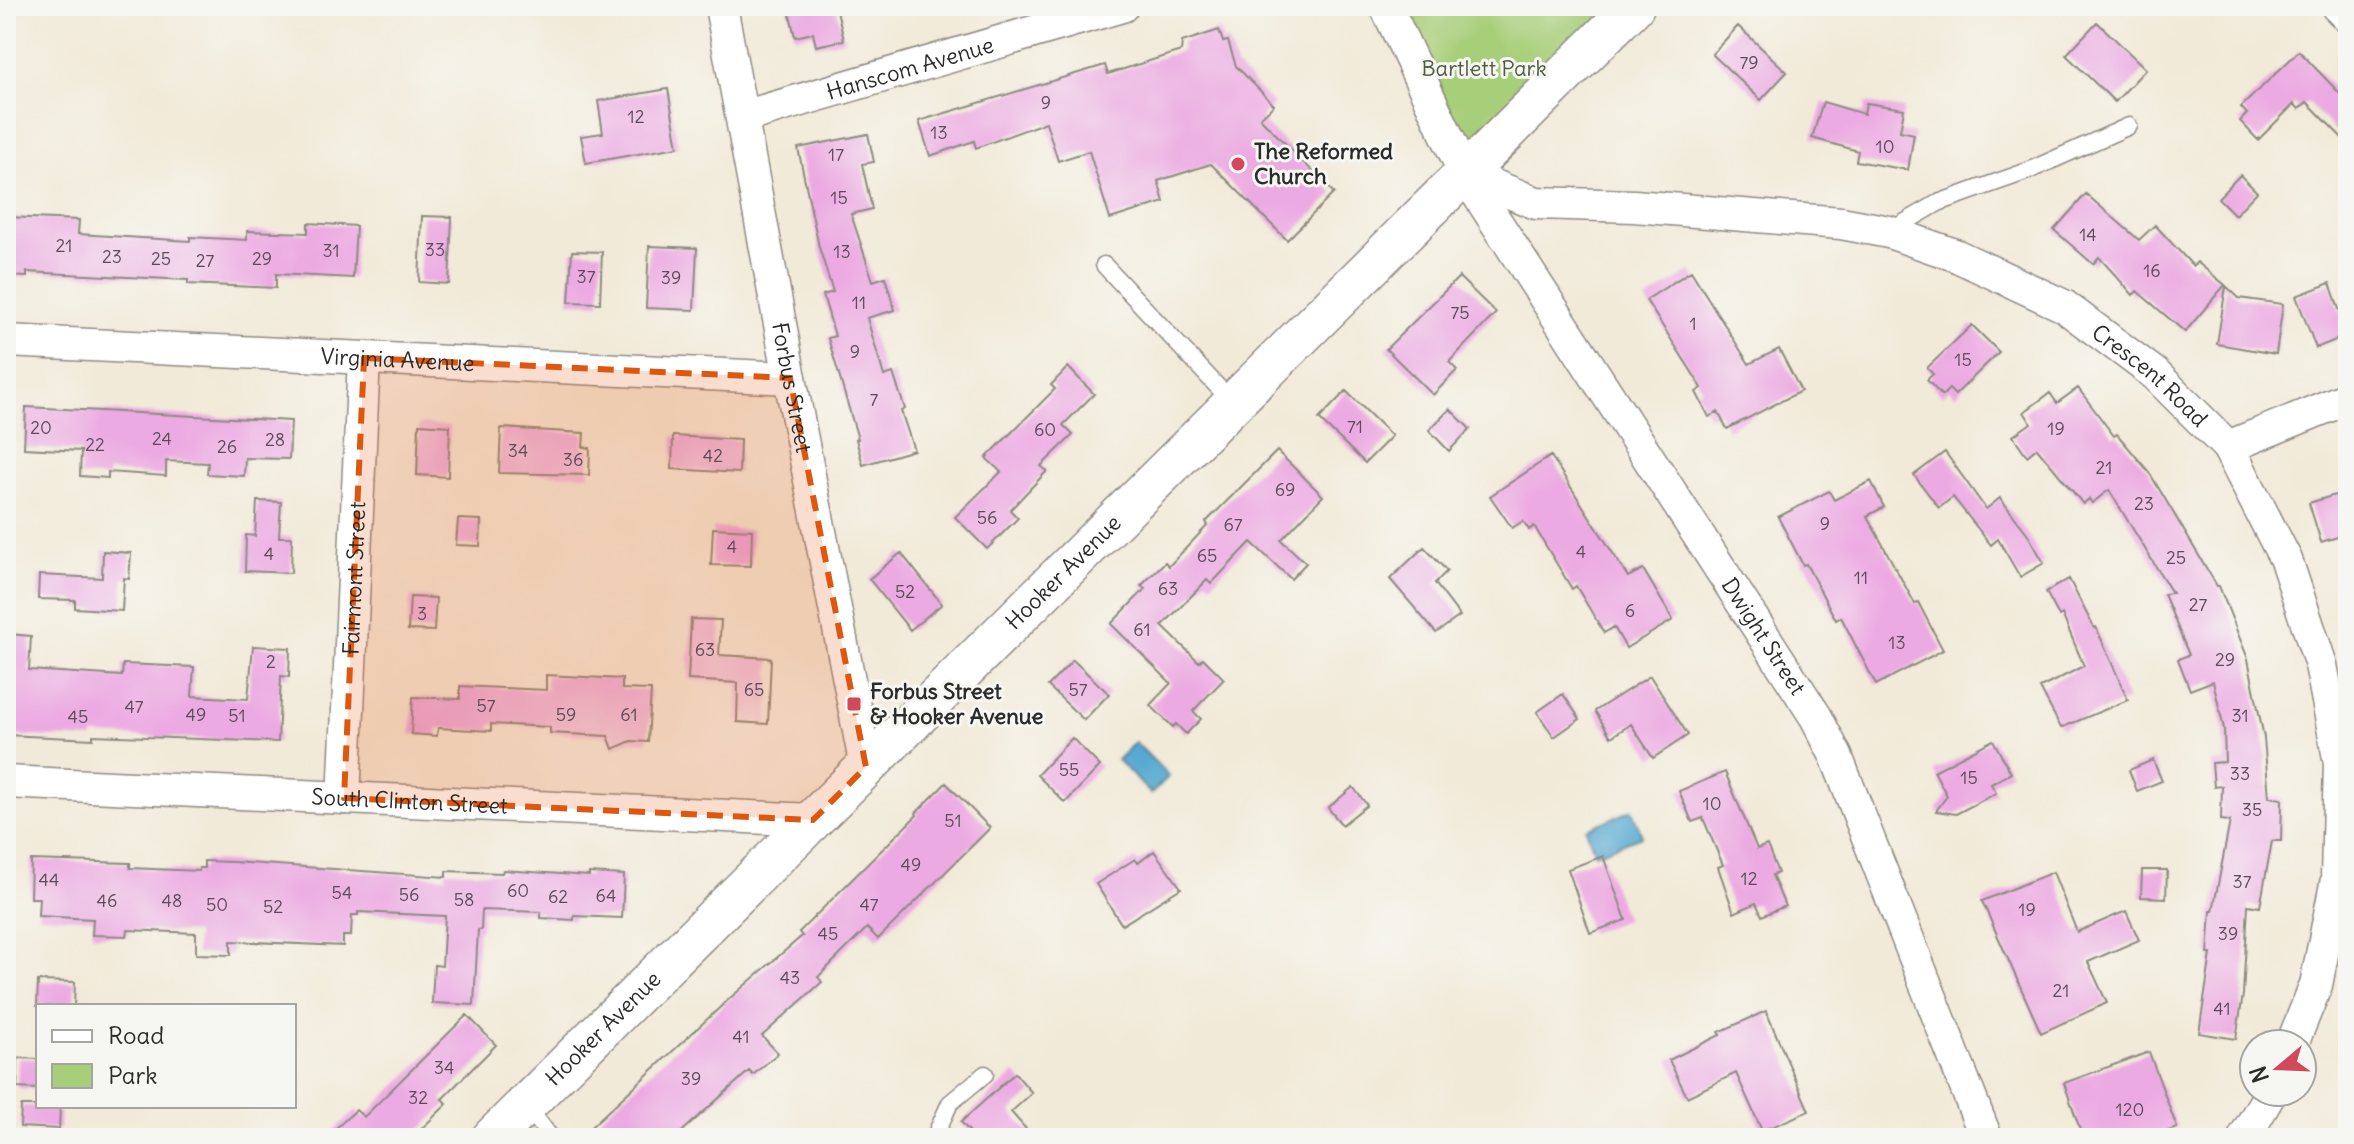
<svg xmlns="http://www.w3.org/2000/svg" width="2354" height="1144" font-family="Delius,sans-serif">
  <rect width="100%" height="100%" fill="#f6f6f2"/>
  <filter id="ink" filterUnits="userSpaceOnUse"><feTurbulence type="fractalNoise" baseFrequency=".0125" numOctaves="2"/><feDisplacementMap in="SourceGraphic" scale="16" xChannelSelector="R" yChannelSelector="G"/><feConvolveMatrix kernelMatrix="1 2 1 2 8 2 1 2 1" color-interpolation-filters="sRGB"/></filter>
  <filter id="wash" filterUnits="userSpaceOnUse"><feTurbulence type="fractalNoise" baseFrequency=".006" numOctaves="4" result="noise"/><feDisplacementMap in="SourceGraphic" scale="32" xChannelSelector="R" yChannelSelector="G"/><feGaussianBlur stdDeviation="1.8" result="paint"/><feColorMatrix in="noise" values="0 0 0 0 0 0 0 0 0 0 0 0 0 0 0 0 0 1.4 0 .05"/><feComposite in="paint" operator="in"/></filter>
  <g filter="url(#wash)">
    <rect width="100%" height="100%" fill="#f2ead8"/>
    <path fill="#a7ce78" stroke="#697c52" stroke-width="2" d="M1386,6H1634L1465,174Z"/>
    <path fill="#54a8d0" stroke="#406a7e" stroke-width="2" d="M1135,742L1169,776L1151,794L1117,760Z
      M1632,810L1642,836L1595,854L1586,829Z"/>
    <g id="blocks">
      <path fill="#ecaae2" d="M788,6H836L844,40L816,46L813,33L795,37Z
        M2097,22L2146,69L2115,102L2066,55Z
        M1738,26L1787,72L1761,100L1712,54Z
        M1219,30L1223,42L1228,41L1236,66L1274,105L1260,118L1334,193L1287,240L1211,164L1158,181L1164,202L1110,219L1089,151L1058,161L1046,122L976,148L974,141L930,156L919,121L1105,65L1108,74L1181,51L1182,42Z
        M2299,51L2348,102V144L2307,102L2299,109L2294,104L2258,140L2240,121L2247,114L2241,107Z
        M668,89L678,147L586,163L581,136L603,133L598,101Z
        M1823,102L1864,114L1866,103L1904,109L1900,131L1914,134L1908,170L1856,161L1858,151L1812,138Z
        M868,134L874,162L862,164L872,209L851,214L873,281L885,277L895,310L867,318L884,376L893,373L905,409L901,411L914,450L863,465L856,439H858L828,338L835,336L823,295L833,292L819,247L798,148Z
        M2240,175L2257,192L2235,215L2218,198Z
        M2086,194L2139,240L2155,225L2193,266L2197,262L2225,285L2185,332L2137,291L2133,295L2099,257L2093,264L2054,230Z
        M422,216L452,217L449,284L419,282Z
        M6,217L79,220L78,234L190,241V237L247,240V231L308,233V223L356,226L353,278L276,274V288L188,284V280L27,272V277L6,276Z
        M649,246L697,248L694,310L646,308Z
        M572,251L602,252L600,303L569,302Z
        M1691,271L1749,364L1779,349L1801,391L1727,429L1718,412L1709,417L1696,392L1702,388L1646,300Z
        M1459,277L1496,313L1449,362L1457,370L1433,395L1386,349Z
        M2330,283L2348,335L2316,348L2296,296Z
        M2226,286L2239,298L2283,304L2276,354L2217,344Z
        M1972,325L1999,352L1955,395L1949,389L1942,396L1927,380L1933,374L1927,368Z
        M1068,367L1094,394L1063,425L1073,435L1041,466L1047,471L1010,510L1018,518L987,549L955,517L1001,472L986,458L1055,389L1051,385Z
        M2078,388L2114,436L2117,434L2149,472L2217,586H2219L2248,659L2264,738L2269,797L2282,799L2281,841H2272L2260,907L2248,905L2243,995L2236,1039L2199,1033L2211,954H2208L2211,911H2213L2230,821L2221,820L2222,786L2214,787L2212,763L2225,762L2224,729L2213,681L2190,690L2178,659L2189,655L2164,594L2172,593L2109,490L2092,503L2089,499L2083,504L2037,448L2027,456L2013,436L2031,423L2024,412L2050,393L2057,403Z
        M1346,391L1392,436L1365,463L1319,419Z
        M26,407L291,421L289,459L245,458L244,476L207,474L208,463L166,461V476L108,472V478L80,476L81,451L24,448Z
        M1450,409L1470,429L1449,451L1429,430Z
        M419,424L450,426L448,477L417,475Z
        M501,428L584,433L583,447L590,448L589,475L499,473Z
        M673,436L740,440L739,473L672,469Z
        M1277,451L1323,496L1281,540L1306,563L1291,579L1251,542L1211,584L1207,580L1162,626L1199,662L1203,658L1224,679L1193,711L1201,719L1186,734L1176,724L1173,727L1150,705L1171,683L1111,624L1145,589L1141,586L1165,562L1169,566L1208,525L1206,522Z
        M1945,452L1986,509L2000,498L2027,533L2044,563L2020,577L1998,539L1991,545L1953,497L1939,508L1914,475Z
        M1551,456L1628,577L1643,569L1673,620L1626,648L1614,627L1604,633L1576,586L1572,589L1534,526L1529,530L1523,521L1512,528L1490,496Z
        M1871,481L1884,507L1867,516L1915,604L1918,602L1943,650L1876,685L1841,617L1836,620L1806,564L1803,565L1778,517L1829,491L1834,500Z
        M2348,491V534L2321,542L2309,503Z
        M257,501L281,502L279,537H292L291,573L245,571L246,535L255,536Z
        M458,519L481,520L480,546L456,545Z
        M713,528L752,530L751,566L711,565Z
        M1424,547L1447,571L1435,583L1460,616L1436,633L1390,579Z
        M103,551L131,553L129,579L124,578L122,611L75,608V600L38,599L39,575L102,578Z
        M901,553L942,604L910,630L869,579Z
        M2069,579L2094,628L2096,627L2128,700L2061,728L2040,688L2084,666L2062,614L2059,616L2046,592Z
        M410,597L436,598L434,631L408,630Z
        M691,619L721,620L719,655L771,658L768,724L737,722L738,683L688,680Z
        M8,634L31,636L29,670L122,676L123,664L194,667L192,696L248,699L253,646L290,648L289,677L281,676L278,742L93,735V739L6,735Z
        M1073,660L1109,694L1084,720L1048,686Z
        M546,675L622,679V689L651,690L648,742L631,741L613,749L608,736L550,733V727L491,724V731L438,728L437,736L411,734L413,697L460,699V686L546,690Z
        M1650,676L1688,735L1653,758L1631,724L1611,737L1595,711Z
        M1563,694L1580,719L1554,737L1537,712Z
        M1072,738L1100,766L1065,803L1037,775Z
        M1993,740L2011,773L1991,784L1996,793L1956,814L1936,811L1947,796L1934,771Z
        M2153,760L2162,781L2137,791L2129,770Z
        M1725,772L1757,849L1767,845L1778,873L1772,875L1785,906L1762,916L1756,903L1734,913L1718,867L1723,865L1703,818L1692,822L1679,791Z
        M946,783L990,828L878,939L867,928L818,977L822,982L762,1036L778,1053L753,1075L749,1071L675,1138H579L729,999L802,936L799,932L917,815L916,813Z
        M1353,787L1367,805L1342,825L1328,808Z
        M1154,851L1181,888L1122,925L1096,884L1135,859L1138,863Z
        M1603,856L1626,920L1590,933L1568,869Z
        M31,860L130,863V868L199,871V868H204V861L233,862L446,877V871L502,873L503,870L589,876V873L624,875L622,918L574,916V920L541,918V912L482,910L481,930H478L474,1005L432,1003L434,965L442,966L445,916L358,912V915H352L351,936H343V946L231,941V955L196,954V933L128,930L127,936L92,935L93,919L38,916L39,898H30Z
        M2142,870H2167L2166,898L2141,897Z
        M2053,872L2077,932L2126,911L2139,940L2088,962L2107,1003L2041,1033L1982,901Z
        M38,981L75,982L74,1006H37Z
        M1766,1011L1809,1111L1762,1131L1736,1073L1687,1097L1669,1060L1720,1035L1719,1032Z
        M467,1015L496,1045L442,1099L447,1104L412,1138H325L356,1110L364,1117Z
        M2149,1052L2177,1128L2149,1138H2083L2064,1083Z
        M18,1058L38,1059V1089L17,1088Z
        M1015,1073L1032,1093L1011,1112L1034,1138H975L961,1122Z
        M21,1106H60L59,1129L20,1127Z"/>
    </g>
  </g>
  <g filter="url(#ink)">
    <use href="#blocks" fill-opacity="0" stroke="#8e8a82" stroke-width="2"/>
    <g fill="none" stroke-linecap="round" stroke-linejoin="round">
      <defs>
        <path id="service" d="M1890,231L1938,203L2028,171L2129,126
          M1104,265L1232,402
          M527,1106L551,1138
          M934,1138L950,1103L985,1074"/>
        <g id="minor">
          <path id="s1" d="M721,6L790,378L866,767"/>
          <path id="s2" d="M1386,6L1465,174L1816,717L1836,756L1986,1138"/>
          <path d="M2337,6L2348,17"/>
          <path id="s3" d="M743,117L1122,6"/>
          <path id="s4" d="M1465,174L1536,203L1634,206L1841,223L1889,232L1955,255L2064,306L2155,374L2228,447L2286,560L2321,665L2340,763L2337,879L2316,985L2292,1044"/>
          <path id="s5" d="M6,341L790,378"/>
          <path d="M2228,447L2348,398"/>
          <path id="s6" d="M6,782L813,820"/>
          <path id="s7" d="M344,798L364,358"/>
          <path d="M2244,1138L2271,1092"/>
        </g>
        <g id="tertiary">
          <path id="s8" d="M492,1138L1634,6"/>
        </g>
      </defs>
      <use href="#service" stroke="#8e8a82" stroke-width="19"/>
      <use href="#minor" stroke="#8e8a82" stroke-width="35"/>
      <use href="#tertiary" stroke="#8e8a82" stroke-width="43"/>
      <use href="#service" stroke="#fff" stroke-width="16"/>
      <use href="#minor" stroke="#fff" stroke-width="32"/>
      <use href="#tertiary" stroke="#fff" stroke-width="40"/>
    </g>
  </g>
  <path fill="#df570e" fill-opacity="0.2" stroke="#df570e" stroke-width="6" stroke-dasharray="16 10" stroke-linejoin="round" d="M364,358L790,378L866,767L813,820L344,798Z"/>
  <g fill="#d1495b" stroke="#f6f6f2" stroke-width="3">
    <circle cx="1238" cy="164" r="8"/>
    <rect x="846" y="696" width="16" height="16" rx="4"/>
  </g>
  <g text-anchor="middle" stroke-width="6" stroke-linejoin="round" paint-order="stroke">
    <g font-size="18" fill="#5b4b59">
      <text x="1749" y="69">79</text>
      <text x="1046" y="109">9</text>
      <text x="636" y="123">12</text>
      <text x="939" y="139">13</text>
      <text x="1885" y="153">10</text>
      <text x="836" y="161">17</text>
      <text x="839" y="204">15</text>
      <text x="2088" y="241">14</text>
      <text x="64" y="252">21</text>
      <text x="435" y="256">33</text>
      <text x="331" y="257">31</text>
      <text x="842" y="258">13</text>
      <text x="112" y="263">23</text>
      <text x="161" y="265">25</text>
      <text x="262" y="265">29</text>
      <text x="205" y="267">27</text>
      <text x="2152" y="277">16</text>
      <text x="586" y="283">37</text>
      <text x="671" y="284">39</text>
      <text x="859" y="309">11</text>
      <text x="1460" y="319">75</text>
      <text x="1693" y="330">1</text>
      <text x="855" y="358">9</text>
      <text x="1963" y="366">15</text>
      <text x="874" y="406">7</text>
      <text x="1355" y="433">71</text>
      <text x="41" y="434">20</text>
      <text x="2056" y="435">19</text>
      <text x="1045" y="436">60</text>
      <text x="162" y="445">24</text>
      <text x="275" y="446">28</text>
      <text x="95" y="451">22</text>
      <text x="227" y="453">26</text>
      <text x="518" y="457">34</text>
      <text x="713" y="462">42</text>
      <text x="573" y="466">36</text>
      <text x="2104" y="474">21</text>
      <text x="1285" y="496">69</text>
      <text x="2144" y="510">23</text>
      <text x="987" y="524">56</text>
      <text x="1825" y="530">9</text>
      <text x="1233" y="531">67</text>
      <text x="732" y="553">4</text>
      <text x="1581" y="558">4</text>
      <text x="269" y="560">4</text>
      <text x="1207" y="562">65</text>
      <text x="2176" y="564">25</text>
      <text x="1861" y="584">11</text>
      <text x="1168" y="595">63</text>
      <text x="905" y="598">52</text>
      <text x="2198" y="611">27</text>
      <text x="1630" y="617">6</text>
      <text x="422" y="620">3</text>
      <text x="1142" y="636">61</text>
      <text x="1897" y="649">13</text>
      <text x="705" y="656">63</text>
      <text x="2225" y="666">29</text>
      <text x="271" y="668">2</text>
      <text x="754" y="696">65</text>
      <text x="1078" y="696">57</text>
      <text x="486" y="712">57</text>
      <text x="134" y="713">47</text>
      <text x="196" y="721">49</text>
      <text x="566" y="721">59</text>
      <text x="629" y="721">61</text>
      <text x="237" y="722">51</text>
      <text x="2240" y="722">31</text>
      <text x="78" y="723">45</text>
      <text x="1069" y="776">55</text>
      <text x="2240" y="780">33</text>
      <text x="1969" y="784">15</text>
      <text x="1712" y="810">10</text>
      <text x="2252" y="816">35</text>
      <text x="953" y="827">51</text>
      <text x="911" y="871">49</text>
      <text x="1749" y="885">12</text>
      <text x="49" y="886">44</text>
      <text x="2242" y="888">37</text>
      <text x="518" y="897">60</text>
      <text x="342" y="899">54</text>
      <text x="409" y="901">56</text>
      <text x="606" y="902">64</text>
      <text x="558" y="903">62</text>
      <text x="464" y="906">58</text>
      <text x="107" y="907">46</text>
      <text x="172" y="907">48</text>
      <text x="217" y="911">50</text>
      <text x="869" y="911">47</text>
      <text x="273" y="913">52</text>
      <text x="2027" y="916">19</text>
      <text x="828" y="940">45</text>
      <text x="2228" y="940">39</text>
      <text x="790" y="984">43</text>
      <text x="2061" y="997">21</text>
      <text x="2222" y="1015">41</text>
      <text x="741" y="1043">41</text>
      <text x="444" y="1074">34</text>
      <text x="691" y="1085">39</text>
      <text x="418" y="1104">32</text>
      <text x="2130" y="1116">120</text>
    </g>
    <g font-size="22" fill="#2b2b2b" stroke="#f6f6f2">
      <text dy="8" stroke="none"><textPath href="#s3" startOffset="174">Hanscom Avenue</textPath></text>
      <text dy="8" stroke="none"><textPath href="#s5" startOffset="392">Virginia Avenue</textPath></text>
      <text dy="8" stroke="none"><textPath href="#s4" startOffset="732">Crescent Road</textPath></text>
      <text dy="8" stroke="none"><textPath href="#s1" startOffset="388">Forbus Street</textPath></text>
      <text dy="8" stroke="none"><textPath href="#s8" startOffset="804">Hooker Avenue</textPath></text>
      <text dy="8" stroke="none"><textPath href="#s7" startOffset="220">Fairmont Street</textPath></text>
      <text dy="8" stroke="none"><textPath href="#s2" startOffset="736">Dwight Street</textPath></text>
      <text dy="8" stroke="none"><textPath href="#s6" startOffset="404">South Clinton Street</textPath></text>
      <text dy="8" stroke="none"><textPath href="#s8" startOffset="156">Hooker Avenue</textPath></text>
    </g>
    <g font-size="22" fill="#505c42" stroke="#f6f6f2">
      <text x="1484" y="76">Bartlett Park</text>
    </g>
    <g font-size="22" font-weight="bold" fill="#2b2b2b" stroke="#f6f6f2" text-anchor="start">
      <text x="1254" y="159">The Reformed<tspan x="1254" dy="25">Church</tspan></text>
      <text x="870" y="699">Forbus Street<tspan x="870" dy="25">&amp; Hooker Avenue</tspan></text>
    </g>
  </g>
  <rect width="2354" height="1144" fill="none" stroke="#f6f6f2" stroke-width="32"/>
  <rect x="36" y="1004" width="260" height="104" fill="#f6f6f2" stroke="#a5a5a2" stroke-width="2"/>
  <rect x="52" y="1030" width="40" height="12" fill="#ffffff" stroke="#a5a5a2" stroke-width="2"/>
  <text x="108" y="1044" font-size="24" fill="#2b2b2b">Road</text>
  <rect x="52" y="1064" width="40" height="24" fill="#a7ce78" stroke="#a5a5a2" stroke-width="2"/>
  <text x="108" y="1084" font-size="24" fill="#2b2b2b">Park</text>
  <g transform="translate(2278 1068) rotate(251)"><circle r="38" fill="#f6f6f2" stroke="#a5a5a2" stroke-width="2"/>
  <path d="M0-6L14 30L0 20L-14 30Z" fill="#d1495b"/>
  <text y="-12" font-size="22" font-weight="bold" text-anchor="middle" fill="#2b2b2b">N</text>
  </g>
</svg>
